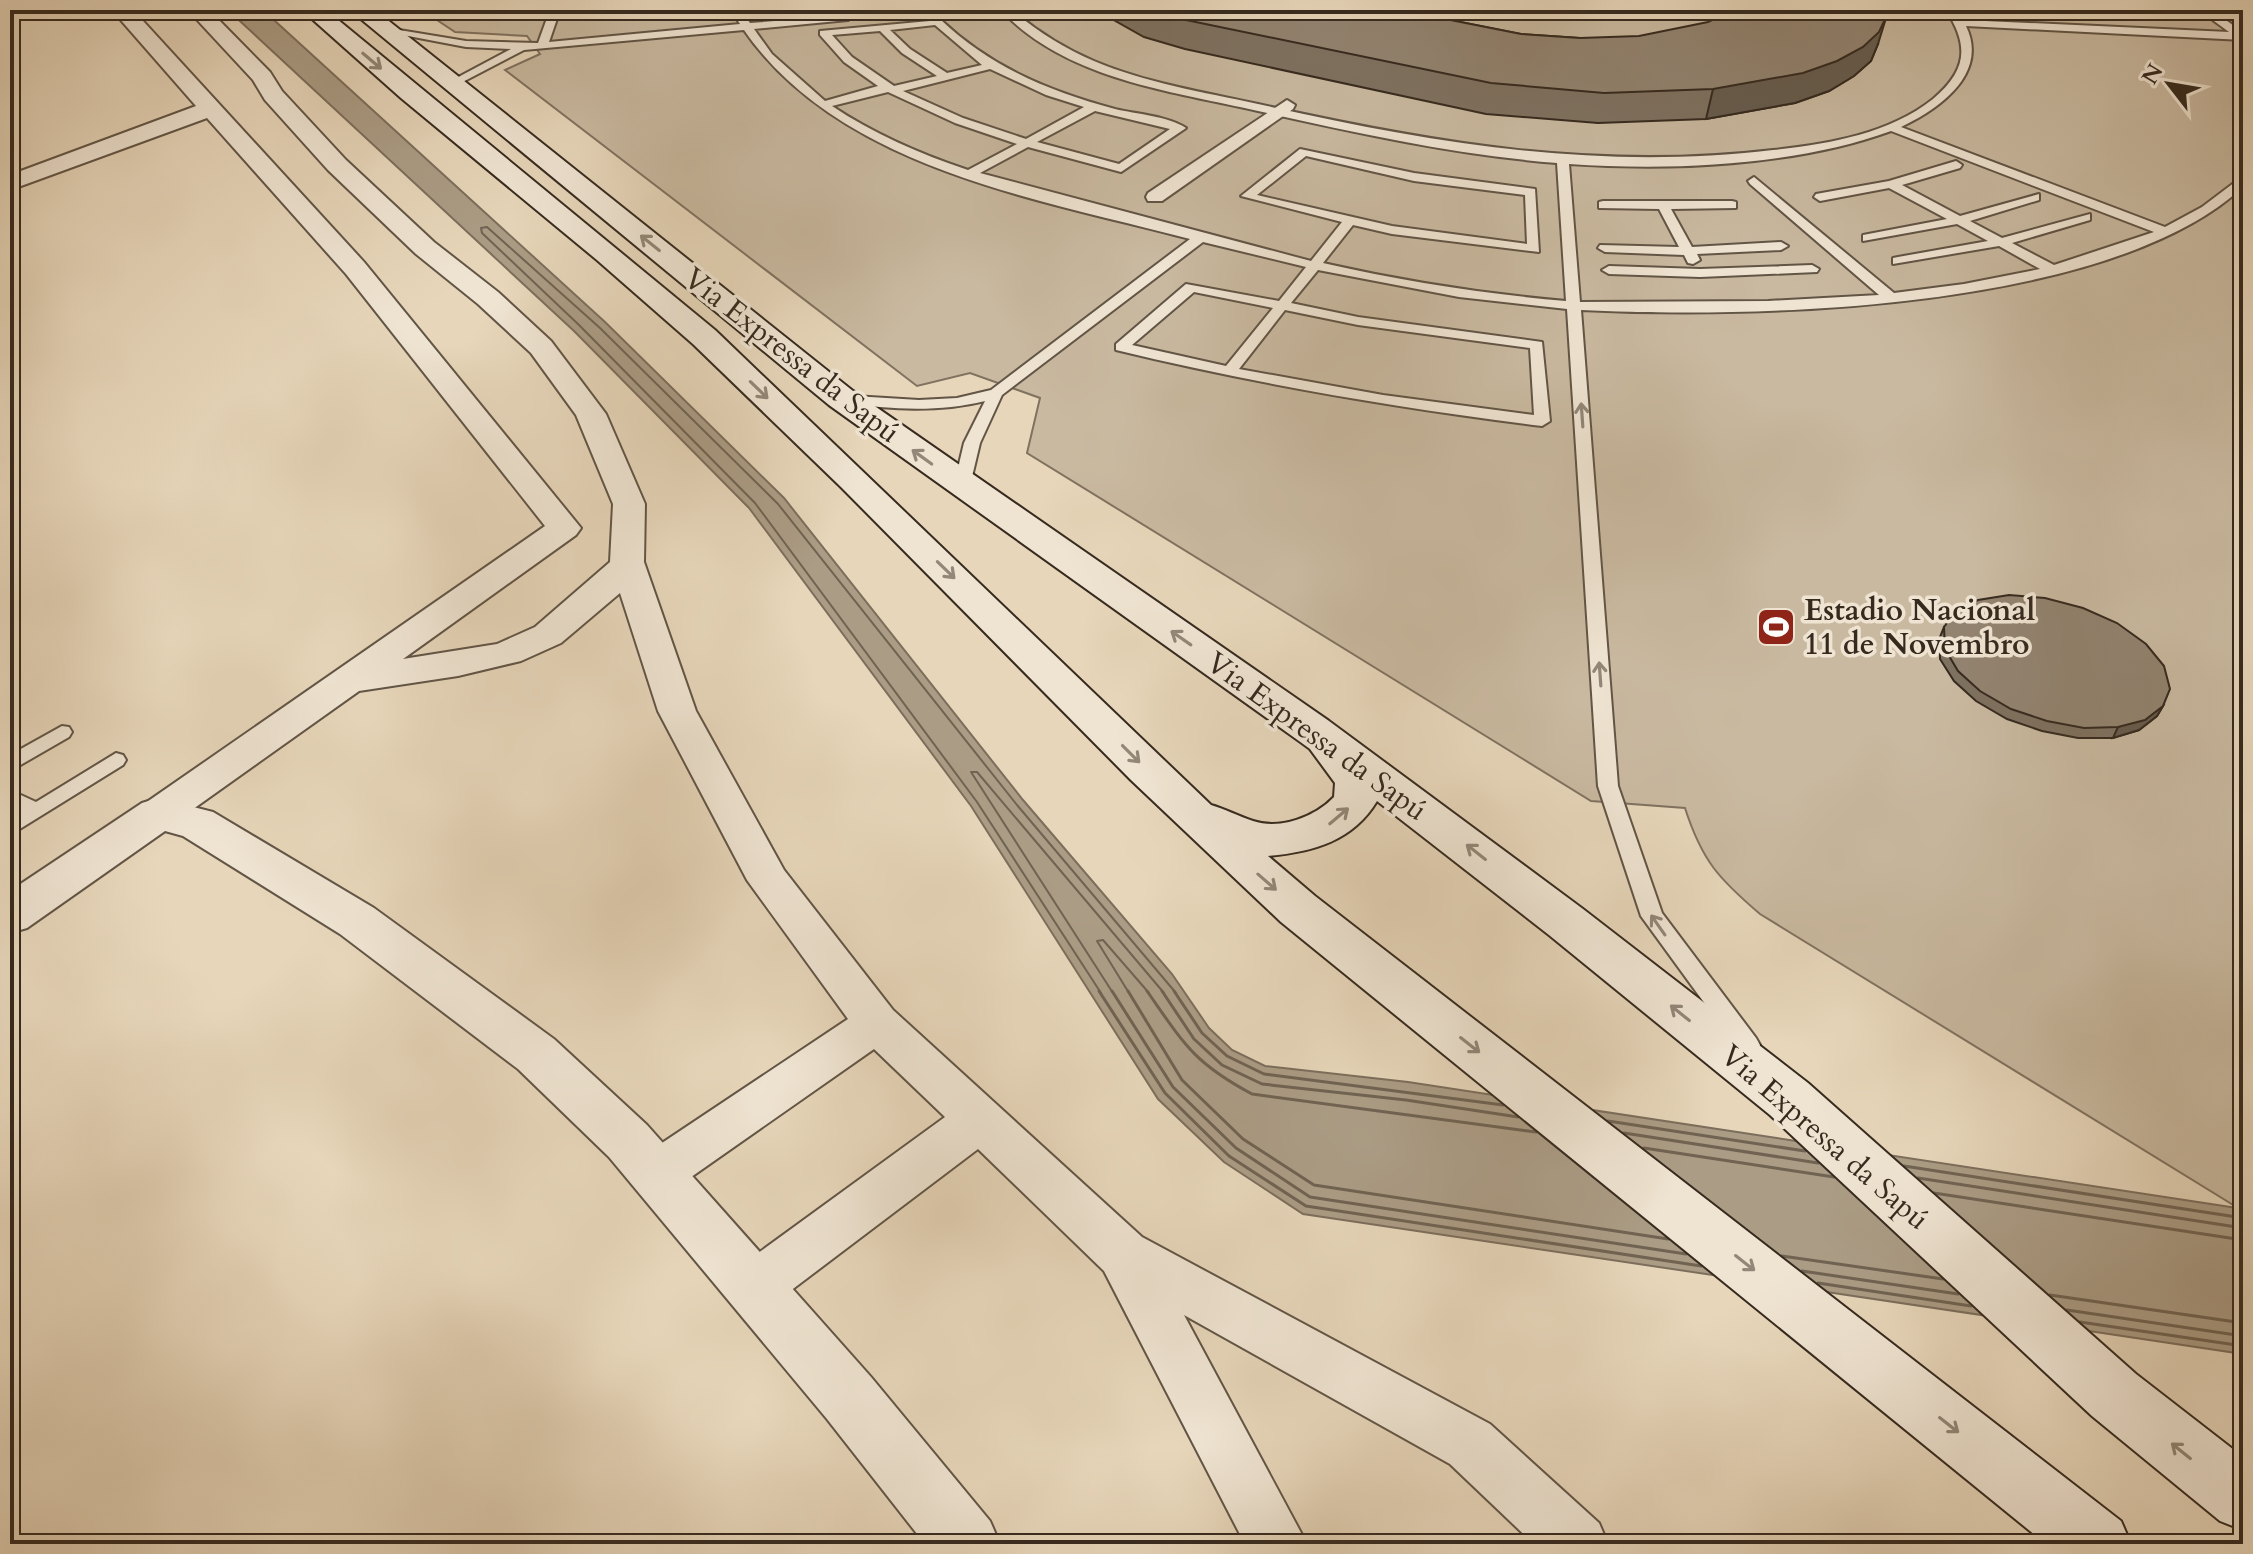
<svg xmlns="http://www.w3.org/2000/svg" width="2253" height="1554" font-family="Cardo,serif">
  <rect width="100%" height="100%" fill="#e7d6ba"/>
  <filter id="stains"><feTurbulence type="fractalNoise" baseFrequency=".0025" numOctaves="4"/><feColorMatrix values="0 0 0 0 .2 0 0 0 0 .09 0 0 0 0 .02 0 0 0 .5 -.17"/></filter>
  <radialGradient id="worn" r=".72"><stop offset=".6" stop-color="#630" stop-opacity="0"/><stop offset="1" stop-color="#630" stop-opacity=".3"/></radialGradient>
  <path fill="#c9b9a0" stroke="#807260" stroke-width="2" d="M422,10H2243V1211L1760,914C1719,879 1702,861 1685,808L1591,801L1027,453L1040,398L970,373L917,386L505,70L540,54L527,36L455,32Z"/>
  <path fill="#ab9c85" stroke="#7c6e5c" stroke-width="2" d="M228,10H263L605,322L784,498L1023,800L1172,974L1209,1028L1232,1050L1265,1066L1408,1082L2237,1208L2243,1211V1354L1303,1214L1224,1162L1158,1099L971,806L749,508L574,331Z"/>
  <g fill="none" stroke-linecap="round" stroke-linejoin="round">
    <path stroke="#706352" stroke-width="2" d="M1101,993L977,802L755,503L579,325L482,233L481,228L487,227L600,328L778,504L1017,805L1176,993
      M1113,993L971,772H977L1164,993
      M1129,993L1097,941L1103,940L1149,993"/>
    <path stroke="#706352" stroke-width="3" d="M1099,991L1165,1093L1229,1156L1306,1206L1701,1266
      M1112,991L1173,1087L1236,1148L1310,1197L1686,1254
      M1128,991L1182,1080L1243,1139L1314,1185L1668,1239
      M1147,991C1184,1044 1194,1063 1252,1094L1536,1132
      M1162,991L1194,1039L1222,1065L1262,1084L1406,1100L1518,1117
      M1174,991L1202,1033L1227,1056L1264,1074L1503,1105
      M1608,1121L1805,1151
      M1624,1133L1818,1163
      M1644,1148L1834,1177
      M1904,1166L2243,1218
      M1918,1178L2243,1228
      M1934,1193L2243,1240
      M1782,1256L1943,1279
      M1802,1271L1958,1294
      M1818,1283L1971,1306
      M2050,1295L2243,1323
      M2067,1310L2243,1336
      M2080,1322L2243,1346"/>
    <defs>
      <path id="service" d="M550,10H560L549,42L740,24L731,10H741L750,23L852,15L853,17L848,20L754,29L772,54L825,101L878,86L844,62L820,35V31L941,20C991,67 1048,91 1115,109C1136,114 1168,116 1186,128L1121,172L1028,147L980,173L1311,261L1342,222L1241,196L1300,149L1414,173L1535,189L1539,252L1392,234L1353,225L1323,263C1403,281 1484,294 1566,301L1557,163C1456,155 1357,133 1258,111C1170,91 1065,79 1001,10H1012C1037,31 1063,48 1094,61C1146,83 1203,92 1258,104C1432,143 1594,171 1773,150C1828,144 1889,134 1933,99C1966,71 1970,47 1946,10H1956L1963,20L2229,32L2199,10H2211L2243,32V40L1966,26C1989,74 1939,109 1901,127L2165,227L2202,207L2243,176V187C2109,310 1759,319 1581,310L1618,786L1662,913L1756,1038L1760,1045L1756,1052L1748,1054L1740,1052L1641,916L1598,786L1567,309L1459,297L1318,270L1291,303L1358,317L1542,342L1550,421L1542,426C1398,408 1256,384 1116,350V344L1186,284L1279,301L1306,267L1203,242L1002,395L980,443L970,485L962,490L956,488L954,485L964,443L985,401C937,413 890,409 842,403L837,401V395L919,400L957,398L991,390L1190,239C1038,199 839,168 744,30L524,50L453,87L449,86V82L511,49L466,47L382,31L387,28L466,41L538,43ZM935,25L982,65L947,73L910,49L890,30ZM880,31L902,53L937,76L894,86L852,57L832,35ZM990,69L1046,95L1084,107L1026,139L963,118L903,91ZM888,92L955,123L1017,144L968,170C920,154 874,134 832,106ZM1095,111L1170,129L1119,164L1037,142ZM1891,131L2154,232L2054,265L2012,243L2090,220V214L2002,238L1970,221L2039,200V194L1960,216L1902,185L1960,168L1962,165L1956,161L1889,181L1816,194L1814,197L1820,201L1889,188L1947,219L1863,235V241L1957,224L1988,241L1898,257L1893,258V264L1999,246L2040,269L1964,284L1894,293L1754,177L1748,181L1750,184L1879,295L1768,301L1580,302L1569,164C1671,171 1795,166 1891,131ZM1306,156L1414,181L1525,195L1527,244L1392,226L1257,195ZM1194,292L1273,308L1226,366L1132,345ZM1285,310L1358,325L1530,348L1534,415L1383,395L1239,369Z
        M1603,201H1732L1736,202V208L1671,209L1692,247L1781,242L1788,246L1781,250L1697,254L1700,260L1693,264L1688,263L1684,255L1605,252L1598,248L1600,245L1679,247L1659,209L1599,208V202Z
        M1812,265L1819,269L1817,272L1700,277L1609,274L1602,270L1609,266L1700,269Z
        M62,726L69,727L72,732L69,737L10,771V755Z
        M116,753L123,755L126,760L123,765L10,835V818L20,812L10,806V790L36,802Z"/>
      <path id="pedestrian" d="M1287,100L1295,105L1293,109L1162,201H1148L1146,197L1148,193Z"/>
      <path id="minor" d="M112,10H133L364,262L581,528L576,535L403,659L497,644L535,627L610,562L613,504L576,415L531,353L478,304L416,254L328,170L265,100L253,80L188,10H209L270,72L282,91L346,160L434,242L498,292L551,341L606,414L645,504L644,562L696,711L784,870L893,1010L1142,1237L1490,1424L1599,1523L1608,1544H1534L1450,1464L1184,1315L1307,1544H1245L1104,1271L978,1149L773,1304L754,1311L735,1304L727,1287L735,1270L945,1117L874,1049L674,1189L656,1196L638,1189L631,1174L638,1159L848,1019L747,880L658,711L620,593L561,643L521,661L458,676L359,691L172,824L158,828L144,824L138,814L144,804L545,526L346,274L207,118L10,190V175L196,106Z"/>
      <path id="tertiary" d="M158,798L213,812L374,908L554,1039L647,1125L871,1377L990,1521L1000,1544H925L827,1419L609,1157L518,1069L340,934L183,836L165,831L27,928L10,933V891L142,803Z"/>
      <path id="secondary" d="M302,10H326L715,330L1211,805C1225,809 1238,816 1253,821C1280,830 1315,817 1334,797L1335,783L1310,749L1299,741L829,405L350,10H375L853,391L1329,721L1583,909L1808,1083L2136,1374L2243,1457V1530L2220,1521L2092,1416L1770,1115L1549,935L1377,801C1353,841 1313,852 1268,856L1315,896L2121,1521L2131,1544H2046L1281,922L1131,780L841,487L693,344L597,260L401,98Z"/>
    </defs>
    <use href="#service" stroke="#625546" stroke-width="4"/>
    <use href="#pedestrian" stroke="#625546" stroke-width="4"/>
    <use href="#minor" stroke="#625546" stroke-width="4"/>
    <use href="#tertiary" stroke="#625546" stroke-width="4"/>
    <use href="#secondary" stroke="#362a1f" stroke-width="4"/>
    <use href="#service" fill="#efe4d2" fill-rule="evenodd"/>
    <use href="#pedestrian" fill="#efe4d2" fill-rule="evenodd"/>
    <use href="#minor" fill="#efe4d2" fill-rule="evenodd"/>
    <use href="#tertiary" fill="#efe4d2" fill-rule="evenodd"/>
    <use href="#secondary" fill="#efe4d2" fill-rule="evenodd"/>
  </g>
  <path fill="#7e7160" stroke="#362a1f" stroke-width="2" d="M1096,10H1400L1521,34L1580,38L1878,44L1871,61L1854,76L1829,91L1795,103L1706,119L1598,123L1486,114L1185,49L1144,37Z
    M1944,627L2163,706L2157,716L2139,730L2113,738H2078L2042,731L2007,719L1976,701L1954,681L1940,659V637Z"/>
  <path fill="#665c4e" stroke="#362a1f" stroke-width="2" d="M1887,15L1878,44L1871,61L1854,76L1829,91L1795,103L1706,119L1713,89Z
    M2163,706L2157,716L2139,730L2113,738L2118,727Z"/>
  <path fill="#928370" stroke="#362a1f" stroke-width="2" d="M1151,10H1400L1521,34L1580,38L1639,36L1708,22L1723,15L1729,10H1887V15L1879,32L1863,47L1837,61L1803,73L1713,89L1604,93L1491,83L1186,20Z
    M2009,595L2045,598L2083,608L2117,623L2146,644L2164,666L2170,689L2163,706L2145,720L2118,727L2084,728L2047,721L2011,709L1980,691L1958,671L1945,649L1944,627L1956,611L1978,600Z"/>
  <defs><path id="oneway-shaft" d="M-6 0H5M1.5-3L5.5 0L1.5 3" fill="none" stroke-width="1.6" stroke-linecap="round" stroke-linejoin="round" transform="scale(2)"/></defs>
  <g stroke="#928778">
    <use href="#oneway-shaft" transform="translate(372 61) rotate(40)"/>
    <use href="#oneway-shaft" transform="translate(650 243) rotate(-141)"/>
    <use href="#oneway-shaft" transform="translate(759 390) rotate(44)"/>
    <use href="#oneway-shaft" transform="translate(1582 415) rotate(-94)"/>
    <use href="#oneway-shaft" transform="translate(922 457) rotate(-144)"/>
    <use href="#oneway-shaft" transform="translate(946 570) rotate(44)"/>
    <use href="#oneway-shaft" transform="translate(1181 638) rotate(-145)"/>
    <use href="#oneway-shaft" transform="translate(1600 674) rotate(-94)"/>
    <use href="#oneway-shaft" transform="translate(1131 754) rotate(45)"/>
    <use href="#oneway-shaft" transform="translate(1339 816) rotate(-40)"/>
    <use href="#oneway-shaft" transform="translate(1476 852) rotate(-142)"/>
    <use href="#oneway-shaft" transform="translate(1267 882) rotate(41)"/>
    <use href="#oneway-shaft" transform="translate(1658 925) rotate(-125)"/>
    <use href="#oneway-shaft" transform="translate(1680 1013) rotate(-141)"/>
    <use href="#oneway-shaft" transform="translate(1470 1045) rotate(38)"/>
    <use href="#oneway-shaft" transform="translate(1745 1263) rotate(38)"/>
    <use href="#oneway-shaft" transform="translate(1949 1425) rotate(38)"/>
    <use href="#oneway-shaft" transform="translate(2181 1451) rotate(-141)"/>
  </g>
  <defs>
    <symbol id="stadium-square" viewBox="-11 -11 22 22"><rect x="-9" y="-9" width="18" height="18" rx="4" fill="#8f2418" stroke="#efe4d2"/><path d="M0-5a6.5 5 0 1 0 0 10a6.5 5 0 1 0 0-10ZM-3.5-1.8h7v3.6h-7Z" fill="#fff"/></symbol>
  </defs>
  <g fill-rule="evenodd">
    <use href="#stadium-square" x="1754" y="605" width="44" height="44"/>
  </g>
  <g text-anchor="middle" stroke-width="7" stroke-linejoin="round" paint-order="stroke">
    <g font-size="30" fill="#362a1f" stroke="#efe4d2">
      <text transform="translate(792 355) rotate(38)" y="10">Via Expressa da Sapú</text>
      <text transform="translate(1317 736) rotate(36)" y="10">Via Expressa da Sapú</text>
      <text transform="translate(1825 1137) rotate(41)" y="10">Via Expressa da Sapú</text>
    </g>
    <g font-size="30" font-weight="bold" fill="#362a1f" stroke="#efe4d2" text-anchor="start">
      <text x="1804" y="620">Estadio Nacional<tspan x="1804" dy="34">11 de Novembro</tspan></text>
    </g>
  </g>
  <rect width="2253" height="1554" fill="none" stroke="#e7d6ba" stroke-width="40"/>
  <rect x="12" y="12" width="2229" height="1530" fill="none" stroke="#362a1f" stroke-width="4"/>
  <rect x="20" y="20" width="2213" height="1514" fill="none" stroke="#362a1f" stroke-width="2"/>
  <g transform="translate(2169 84) rotate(301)" stroke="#efe4d2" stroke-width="6" paint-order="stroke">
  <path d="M0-6L14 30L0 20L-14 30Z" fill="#362a1f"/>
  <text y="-12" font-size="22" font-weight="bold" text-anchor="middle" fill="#362a1f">N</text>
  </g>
  <rect width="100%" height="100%" filter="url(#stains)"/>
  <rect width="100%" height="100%" fill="url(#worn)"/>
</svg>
